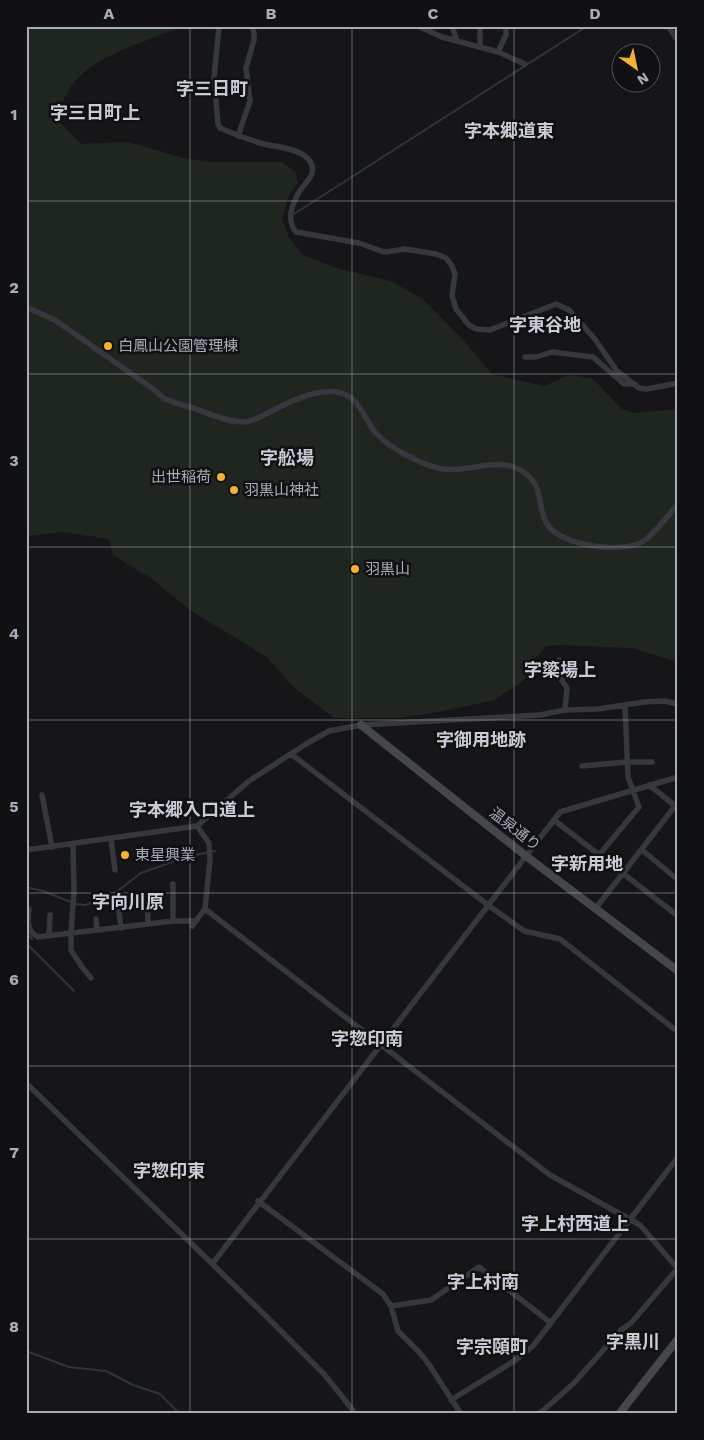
<svg xmlns="http://www.w3.org/2000/svg" width="704" height="1440" font-family="'Work Sans','Noto Sans JP',sans-serif">
  <rect width="100%" height="100%" fill="#161618"/>
  <path fill="#1e261f" d="M26,26H182C154,39 101,54 81,75C68,87 62,102 56,118L81,144L129,142L183,158L209,162H282L296,172L298,183L289,195L282,218L289,238L303,255L336,268L391,281L423,299L463,340L492,374L544,386L569,375L593,379L622,409L636,413L678,409V662L632,648L560,645L546,646L533,661L523,681L495,700L433,713L398,718H334L292,686L267,657L191,611L152,579L113,555L109,539L64,532L26,536Z"/>
  <g fill="none" stroke-linecap="round" stroke-linejoin="round">
    <path stroke="#2c353c" stroke-width="2" d="M294,214L587,26
      M26,887L43,891L71,902
      M75,904L85,905L111,896L141,873L186,857L215,851
      M26,932L32,939
      M26,943L74,991
      M26,1351L69,1367L106,1371L133,1385L160,1394L180,1414"/>
    <path stroke="#37383d" stroke-width="5.5" d="M219,26L214,78L218,124L220,128C234,134 249,140 264,144C277,147 294,148 305,156C310,160 314,166 312,173C310,180 303,186 299,192C292,205 286,220 296,232L359,243L381,251L386,252L405,249L436,254L446,258L452,266L455,274L452,295L456,309L469,325L476,329L490,330L556,304L569,310L594,338L617,371L639,388L647,389L678,383
      M418,26L442,37L498,52L525,64
      M452,26L457,41
      M668,26L678,41
      M480,46V26
      M498,52L506,35V26
      M238,136L250,101L246,68L254,40V33L252,26
      M26,307L55,320L156,391C164,402 180,404 193,408C208,413 227,422 243,422C253,422 260,417 268,413C287,403 314,389 336,392C360,395 362,417 376,433C388,447 417,462 434,467C464,477 494,454 522,471C545,485 536,506 547,524C560,546 622,554 642,542C654,535 668,515 678,504
      M525,357H536L552,352L593,357L624,384H635
      M559,660L556,671L567,688L565,710
      M291,754L488,905L524,931L560,939L678,1032
      M582,766L627,762H652
      M649,785L678,808
      M42,795L52,847
      M554,820L678,916
      M197,826L209,843L210,859L205,909L550,1175L640,1225L678,1269
      M111,839L115,870
      M73,844L74,891L71,933V950L82,967L91,978
      M26,850L197,826L249,781L306,744L329,731L361,725L540,715L565,710L598,709L644,702L665,701L678,704
      M642,850L678,880
      M599,855L639,807L628,777L625,705
      M147,894L148,924
      M118,904L121,928
      M596,908L675,806
      M29,909C28,920 26,931 38,937L173,921H196
      M96,919L97,930
      M173,921V884
      M192,926L205,909
      M49,936L50,915
      M26,1083L267,1317L324,1374L356,1414
      M258,1201L383,1294L391,1306L398,1331L419,1352L428,1363L461,1414
      M213,1263L560,812L678,777
      M391,1306L431,1300L479,1267L551,1323
      M451,1400L514,1361L533,1346L678,1157
      M539,1414L574,1383L621,1330L631,1323L678,1268"/>
    <path stroke="#45474d" stroke-width="8" d="M361,725L526,856L678,971
      M619,1414L678,1339"/>
  </g>
  <path fill="none" stroke="#a8adb8" stroke-width="1" stroke-opacity="0.55" d="M190,26V1414M352,26V1414M514,26V1414M26,201H678M26,374H678M26,547H678M26,720H678M26,893H678M26,1066H678M26,1239H678"/>
  <g fill="#f2b134" stroke="#111113" stroke-width="2">
    <circle cx="108" cy="346" r="5"/>
    <circle cx="221" cy="477" r="5"/>
    <circle cx="234" cy="490" r="5"/>
    <circle cx="355" cy="569" r="5"/>
    <circle cx="125" cy="855" r="5"/>
  </g>
  <g text-anchor="middle" stroke-width="5" stroke-linejoin="round" paint-order="stroke">
    <g font-size="15" fill="#a8adb8" stroke="#111113" text-anchor="start">
      <text x="118" y="351">白鳳山公園管理棟</text>
      <text x="211" y="482" text-anchor="end">出世稲荷</text>
      <text x="244" y="495">羽黒山神社</text>
      <text x="365" y="574">羽黒山</text>
      <text x="135" y="860">東星興業</text>
    </g>
    <g font-size="15" fill="#a8adb8" stroke="#111113">
      <text transform="translate(515 829) rotate(38)" y="5">温泉通り</text>
    </g>
    <g font-size="18" font-weight="bold" fill="#c9ccd4" stroke="#111113">
      <text x="212" y="95">字三日町</text>
      <text x="95" y="119">字三日町上</text>
      <text x="509" y="137">字本郷道東</text>
      <text x="545" y="331">字東谷地</text>
      <text x="287" y="464">字舩場</text>
      <text x="560" y="676">字簗場上</text>
      <text x="481" y="746">字御用地跡</text>
      <text x="192" y="816">字本郷入口道上</text>
      <text x="587" y="870">字新用地</text>
      <text x="128" y="908">字向川原</text>
      <text x="367" y="1045">字惣印南</text>
      <text x="169" y="1177">字惣印東</text>
      <text x="575" y="1230">字上村西道上</text>
      <text x="483" y="1288">字上村南</text>
      <text x="633" y="1348">字黒川</text>
      <text x="492" y="1353">字宗頤町</text>
    </g>
  </g>
  <rect width="704" height="1440" fill="none" stroke="#111113" stroke-width="55"/>
  <g transform="translate(636 68) rotate(147)"><circle r="24" fill="#111113" stroke="#4d4f55"/>
  <path d="M0-4L9 19L0 12L-9 19Z" fill="#f2b134"/>
  <text y="-8" font-size="14" font-weight="bold" text-anchor="middle" fill="#a8adb8">N</text>
  </g>
  <rect x="28" y="28" width="648" height="1384" fill="none" stroke="#a8adb8" stroke-width="2"/>
  <g font-size="16" text-anchor="middle" font-weight="bold" fill="#a8adb8">
    <text x="109" y="19">A</text>
    <text x="271" y="19">B</text>
    <text x="433" y="19">C</text>
    <text x="595" y="19">D</text>
    <text x="14" y="120">1</text>
    <text x="14" y="293">2</text>
    <text x="14" y="466">3</text>
    <text x="14" y="639">4</text>
    <text x="14" y="812">5</text>
    <text x="14" y="985">6</text>
    <text x="14" y="1158">7</text>
    <text x="14" y="1332">8</text>
  </g>
</svg>
